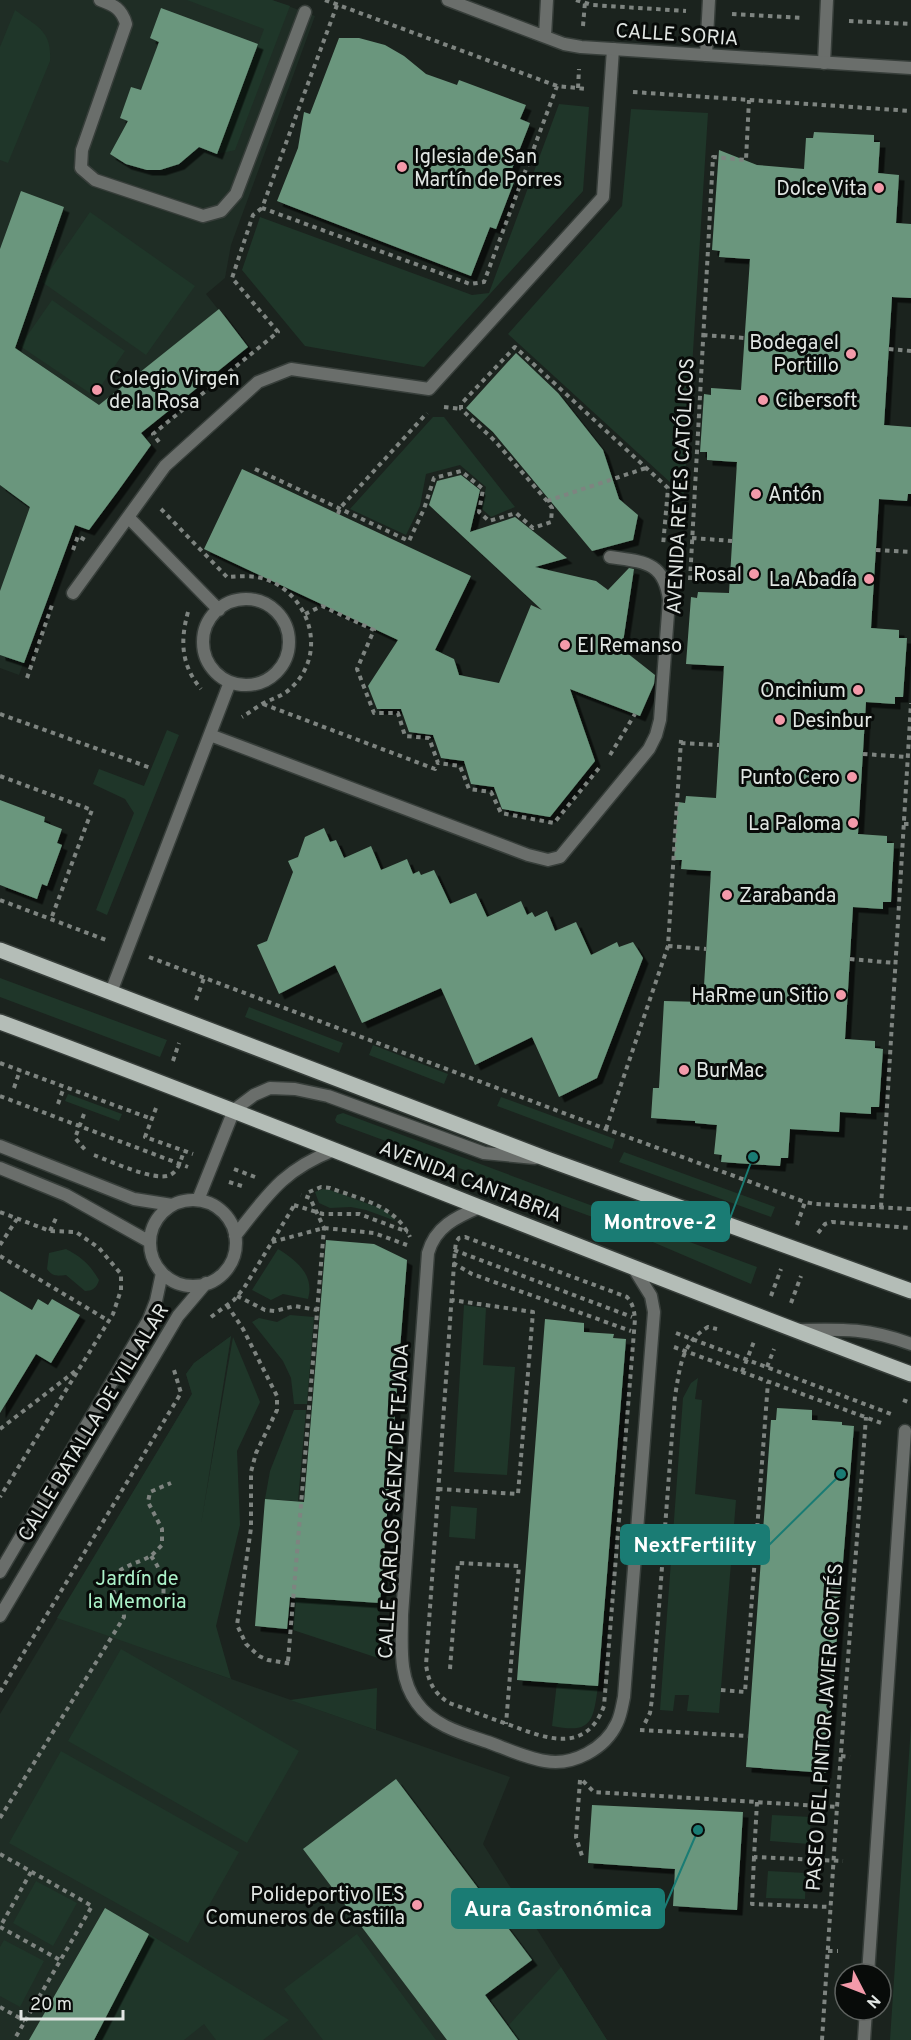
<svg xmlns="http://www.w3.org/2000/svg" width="911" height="2040" font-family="Overpass,sans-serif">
  <defs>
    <filter id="shadow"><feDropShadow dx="5.5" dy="5.5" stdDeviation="0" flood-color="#0009"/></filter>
  </defs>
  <rect width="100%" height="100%" fill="#1b231e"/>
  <path fill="#1f2d25" d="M0,0H272L315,16L231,245L225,278L206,294L248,347L141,433L118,491L89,530L75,525L19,675L0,668Z
    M231,1336L180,1661L510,1777L483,1844L607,2040H0V1714L192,1394L186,1374L194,1363Z"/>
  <path fill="#1f3629" d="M187,0H272L290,6L235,150L217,154L264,29Z
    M15,10C37,27 52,30 50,61L8,163L0,160V47Z
    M559,104L589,107L583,191L424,367L305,346L242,270L260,217L472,295L489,293Z
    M631,109L708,113L684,495L508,334L622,206Z
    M90,212L195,286L146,355L42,282Z
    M52,300L125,351L94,396L20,346Z
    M433,417H444L515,507L491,517L482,509L486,487L460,465L426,474L420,506L406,535L350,509Z
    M167,730L179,735L107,915L96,910L134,813L125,799L93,784L99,769L144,786Z
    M0,978L167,1040L160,1057L0,997Z
    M249,1007L343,1043L339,1053L245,1017Z
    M373,1045L448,1074L444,1084L369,1055Z
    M68,1094L122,1114L119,1121L65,1101Z
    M501,1097L615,1139L612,1149L497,1106Z
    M343,1113L757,1267L751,1284L606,1222L337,1123L335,1120L337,1115Z
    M624,1152L775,1207L771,1217L619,1162Z
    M323,1189L330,1190L385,1210L396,1221L366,1210L351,1207L330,1208L319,1203L315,1192Z
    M66,1249C82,1257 90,1265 99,1280C97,1288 92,1291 85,1291L66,1275C57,1276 53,1277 47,1269L49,1253Z
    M278,1249C296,1260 315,1275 308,1299L283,1294L271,1300L252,1290Z
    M464,1305L486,1308L483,1365L515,1367L507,1475L454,1472Z
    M290,1315L314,1317L307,1404H294L291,1378L283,1361L252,1322L259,1318L277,1322Z
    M231,1336L201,1524L233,1337L260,1402L237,1451L240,1525L216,1626L231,1679L57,1618L192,1394L186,1374L194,1363Z
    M698,1378L695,1399L702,1400L695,1494L736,1500L719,1713L687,1711L689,1695H675L673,1711L660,1710L683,1398L691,1383Z
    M294,1410H306L298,1501L265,1499L270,1471Z
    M451,1506L477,1508L475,1539L449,1537Z
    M295,1598L380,1603L378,1658L293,1630Z
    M121,1649L299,1751L247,1843L68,1741Z
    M557,1682L598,1686C593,1722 592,1734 552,1726Z
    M377,1688L376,1730L290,1700Z
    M911,1725V2040H890Z
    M61,1751L239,1852L188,1943L9,1843Z
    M772,1815L811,1817L809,1844L770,1841Z
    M768,1871L806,1873L805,1899L766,1898Z
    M36,1881L77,1903L53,1946L13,1923Z
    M149,1934L289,2020L263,2040H216L204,2024L184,2040H94Z
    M357,1934L436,2040H323L284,1989Z
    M4,1940L44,1961L20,2007L0,1996V1947Z
    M561,1967L607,2040H518L508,2026Z"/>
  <path fill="#6b967d" filter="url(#shadow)" d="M161,8L258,44L217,154L199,147L179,164L160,170H147L126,164L110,154L128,121L120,118L131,87L141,90L159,42L150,38Z
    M339,38H359L385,45L404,56L426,74L457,85L459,80L526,105L520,119L530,123L508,179L514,182L496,229L490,227L471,276L277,201L298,148L304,112L310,114Z
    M814,132L874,135V142H880L878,173L899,175L896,223L911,224V298L892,297L884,425L911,427V494H908L907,501L879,499L871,628L899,630V638H907L903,697H895V704L866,702L858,834L887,836V843H894L891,902H883V909L853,907L845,1039L875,1041V1048L883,1049L879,1107H871V1114L840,1112L839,1132L790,1129L788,1158H781L780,1166L721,1162L722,1155L714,1154L717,1125L695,1123V1121L651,1118L653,1088H659L664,1001L703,1002L711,871L681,869L682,860H674L678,802L685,803L686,796L716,798L724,666L686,664L691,597L697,598L698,592L729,593L737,462L707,460V452H700L704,394L711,395V388L741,390L750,259L719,257L720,251L712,250L719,150L757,165L804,169L806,138H813Z
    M21,191L64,207L15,348L99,405L219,309L248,347L141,433L151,445L118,491L89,530L75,525L24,663L0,655V591L30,507L0,485V249Z
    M516,353L558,393L603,450L619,499L638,515L633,540L592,551L493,432L466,408Z
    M242,469L471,576L435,650L454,659L459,675L499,683L531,605L542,610L429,505L437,481L461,475L480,490L470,532L515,517L567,558L535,567L596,581L608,590L629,568L634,569L622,649L655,675L654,684L640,716L570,689L595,761L550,817L502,809L494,787L471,784L464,761L441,758L433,735L409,732L401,709H377L368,686L398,640L204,549Z
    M0,800L45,817L44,822L62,829L57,843L62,845L47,886L42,884L37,899L0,885Z
    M324,828L330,842L336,840L344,858L371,846L381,870L407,859L413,874L419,871L421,875L434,870L450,904L476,893L487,917L521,901L527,915L532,912L535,917L547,911L555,931L576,922L591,955L617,942L619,947L633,942L643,958L597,1078L559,1097L532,1037L475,1065L441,988L362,1023L335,965L279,994L257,945L267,941L293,872L288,861L298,857L305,837Z
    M326,1240L374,1244L407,1260L380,1603L290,1597L287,1629L255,1626L265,1499L304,1502Z
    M0,1291L32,1310L38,1299L48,1305L52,1299L80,1315L51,1363L36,1354L0,1413Z
    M545,1319L584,1323V1332L614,1334L613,1338L626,1339L598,1686L517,1680Z
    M777,1408L812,1410V1420L842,1422V1425L854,1426L826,1773L746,1767L771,1420H776Z
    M396,1779L532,1960L485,1995L518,2040H447L303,1849Z
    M592,1805L743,1812L737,1910L673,1906L675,1869L588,1863Z
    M105,1908L149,1934L94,2040H29Z"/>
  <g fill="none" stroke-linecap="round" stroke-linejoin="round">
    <defs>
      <path id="lane" d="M100,0C114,5 122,9 126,24L82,150L81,168L95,180L203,216L221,211L236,194L305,12
        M706,55L709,0
        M824,63L827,0
        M128,517L219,610
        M73,593L165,466L258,382L291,369L429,389L603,197L613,49
        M203 642a43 43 0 1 1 86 0a43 43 0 1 1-86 0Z
        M210,735L528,855L548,860L560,857L649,749L656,735L660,720L669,600C664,561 643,562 610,557
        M111,992L230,682"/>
      <path id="street" d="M448,0L564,44L581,47L911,68
        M545,36L547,0
        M0,1146L134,1199L172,1205
        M0,1168L66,1195L150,1242
        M198,1200L234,1110L254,1095L270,1088L295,1089L328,1096L484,1153L535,1158
        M150 1243a43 43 0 1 1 86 0a43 43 0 1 1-86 0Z
        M480,1207C456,1217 435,1227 428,1253L402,1615C402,1645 398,1678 417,1703C433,1726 464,1734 488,1742C507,1749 526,1758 545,1761C573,1766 605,1749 617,1723C621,1715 622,1706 624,1697L654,1312L651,1296L633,1267
        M235,1236C268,1194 283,1170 334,1150
        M798,1330C842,1329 869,1328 911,1344
        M0,1572L149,1319L156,1301L162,1273
        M0,1616L178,1316L206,1283
        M868,1974L905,1431
        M864,2040L866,2010"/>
      <path id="primary" d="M0,950L547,1159L911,1291
        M0,1022C305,1135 606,1260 911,1374"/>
    </defs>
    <use href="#lane" stroke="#373e3a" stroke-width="15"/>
    <use href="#street" stroke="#373e3a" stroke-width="15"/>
    <use href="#primary" stroke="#373e3a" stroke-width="18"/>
    <path stroke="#7e8480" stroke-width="4" stroke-dasharray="4.5 4.5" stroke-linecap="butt" d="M325,0L557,86L587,89
      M576,0L592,5L686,11
      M337,5L262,208L273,212L470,284L484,282L557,86
      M732,14L802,18
      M849,21L911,24
      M583,26L585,2
      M578,88L579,69
      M633,92L911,111
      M703,335L745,338
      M889,349L911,351
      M444,407L461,409
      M159,442L153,434L278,332L232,278L253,215L262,208
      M255,469L409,541L424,509L434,478L461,471L483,489L479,512L489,521L516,513L533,528L551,522L552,508L547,501L495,441L461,409V404L515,347L668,488L663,546
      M547,501L646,468
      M161,509L227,577C240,576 256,575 268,580C310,597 327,652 293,686C284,696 273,698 262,704C255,708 249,713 242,717
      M338,514L340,508L427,413
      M692,538L732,541
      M73,550L78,536L85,540
      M876,550L911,552
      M690,580L713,157L746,160L749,100
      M188,612C180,641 181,665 201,689
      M305,614L322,606L374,630L357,669L374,713H398L405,736L429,738L438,763L460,766L469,789L491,792L501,813L554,823L599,768
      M27,678L52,605
      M263,704L435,769L438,763
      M0,714L151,768
      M681,743L719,745
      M863,754L908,757
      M610,755L635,714
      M0,776L92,810L51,919
      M904,824H911
      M0,900L106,940
      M668,946L706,949
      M149,957L606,1129L805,1202
      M850,959L895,963
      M196,1000L204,978
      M173,1061L179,1043
      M0,1063L152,1119
      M14,1088L20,1070
      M0,1096L188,1167
      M58,1104L64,1087
      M156,1108L145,1137L193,1154
      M84,1114L75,1138L87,1152
      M606,1129L668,946L681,740
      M94,1155C110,1161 155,1182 170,1175C179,1171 181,1159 184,1151
      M234,1169L255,1177
      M229,1182L245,1187
      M309,1192L321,1187L330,1188C360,1199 395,1205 410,1237
      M294,1205L323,1214H359L408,1232
      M881,1207L911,703
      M0,1212L50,1231L76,1232L99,1248L121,1274V1290L113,1314L0,1497
      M797,1225L805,1202L815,1204L911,1209
      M50,1231L57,1216
      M818,1233L825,1224L832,1222L911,1228
      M465,1237L627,1297C633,1304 634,1310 635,1319L604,1706C586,1754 547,1739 510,1725C490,1718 469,1710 449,1703C433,1692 429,1683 426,1665L455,1250L456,1242L459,1238Z
      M272,1242L324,1228L374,1233L407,1245
      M0,1245L17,1219
      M454,1250L632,1317
      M0,1256L109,1321
      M453,1263L472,1274L631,1331
      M237,1296L265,1310L275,1311L295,1306L317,1310
      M771,1296L781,1269
      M791,1303L801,1276
      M227,1305L243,1329L277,1396V1410L256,1453L251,1472V1528L237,1625L246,1644L259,1656L268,1660L292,1664
      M211,1317L234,1300L244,1288L295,1204
      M676,1333L891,1414
      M674,1347L884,1424
      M767,1367L774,1349
      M742,1372L755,1339
      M903,1400L911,1403
      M0,1429L78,1369
      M438,1489L518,1494L533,1312L452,1300
      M146,1605L156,1606L162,1604C166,1585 162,1571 151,1556
      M288,1661L324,1228L310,1198L301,1195
      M450,1669L458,1563L519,1566L506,1724
      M721,1690L745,1692L768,1382
      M0,1692L181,1393L174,1370
      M645,1723L650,1713L652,1699L675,1396C680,1368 681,1343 708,1327L717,1329
      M640,1730L748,1736
      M841,1756L850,1757
      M580,1780L576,1837L583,1859
      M583,1781L594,1792L837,1807
      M757,1802L754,1857L843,1861
      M0,1818L124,1617C124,1602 114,1598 112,1586C109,1567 140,1564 152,1555C155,1552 159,1548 162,1545V1529L148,1502L150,1492L171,1483
      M0,1854L92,1906L14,2040
      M754,1857L752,1904L831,1907
      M31,1872L0,1927L60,1960
      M828,1951H838
      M0,2007L25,2021
      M822,2040L837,1807L866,1417"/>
    <use href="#lane" stroke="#6a6e6b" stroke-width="12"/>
    <use href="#street" stroke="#6a6e6b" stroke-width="12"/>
    <use href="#primary" stroke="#b4bdb7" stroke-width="15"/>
  </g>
  <g fill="#f39aaa" stroke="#080b09" stroke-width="2">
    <circle cx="402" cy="167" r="6"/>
    <circle cx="879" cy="188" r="6"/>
    <circle cx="851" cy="354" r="6"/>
    <circle cx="97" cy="390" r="6"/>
    <circle cx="763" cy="400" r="6"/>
    <circle cx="756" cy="494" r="6"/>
    <circle cx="754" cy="574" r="6"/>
    <circle cx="869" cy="579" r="6"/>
    <circle cx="565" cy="645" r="6"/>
    <circle cx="858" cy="690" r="6"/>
    <circle cx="780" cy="720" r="6"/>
    <circle cx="852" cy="777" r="6"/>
    <circle cx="853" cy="823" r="6"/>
    <circle cx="727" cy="895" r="6"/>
    <circle cx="841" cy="995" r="6"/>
    <circle cx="684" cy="1070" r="6"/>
    <circle cx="417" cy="1905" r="6"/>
  </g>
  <g text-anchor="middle" stroke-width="6" stroke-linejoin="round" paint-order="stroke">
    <g font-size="20" fill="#e1e6e3" stroke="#080b09">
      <text transform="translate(677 34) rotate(4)" y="7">CALLE SORIA</text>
      <text transform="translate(680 486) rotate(-87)" y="7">AVENIDA REYES CATÓLICOS</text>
      <text transform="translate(471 1181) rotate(21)" y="7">AVENIDA CANTABRIA</text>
      <text transform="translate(93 1422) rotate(-59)" y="7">CALLE BATALLA DE VILLALAR</text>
      <text transform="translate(393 1501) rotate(-87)" y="7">CALLE CARLOS SÁENZ DE TEJADA</text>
      <text transform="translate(824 1727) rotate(-86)" y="7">PASEO DEL PINTOR JAVIER CORTÉS</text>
    </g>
    <g font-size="20" fill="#e1e6e3" stroke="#080b09" text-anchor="end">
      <text x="414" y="163" text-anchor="start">Iglesia de San<tspan x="414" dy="23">Martín de Porres</tspan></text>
      <text x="867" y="195">Dolce Vita</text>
      <text x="839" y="349">Bodega el<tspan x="839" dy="23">Portillo</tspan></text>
      <text x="109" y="385" text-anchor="start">Colegio Virgen<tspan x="109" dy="23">de la Rosa</tspan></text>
      <text x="775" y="407" text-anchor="start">Cibersoft</text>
      <text x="768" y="501" text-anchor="start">Antón</text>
      <text x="742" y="581">Rosal</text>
      <text x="857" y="586">La Abadía</text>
      <text x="577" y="652" text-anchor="start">El Remanso</text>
      <text x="846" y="697">Oncinium</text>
      <text x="792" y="727" text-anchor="start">Desinbur</text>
      <text x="840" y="784">Punto Cero</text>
      <text x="841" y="830">La Paloma</text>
      <text x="739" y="902" text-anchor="start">Zarabanda</text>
      <text x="829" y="1002">HaRme un Sitio</text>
      <text x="696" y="1077" text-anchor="start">BurMac</text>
      <text x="405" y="1901">Polideportivo IES<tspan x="405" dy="23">Comuneros de Castilla</tspan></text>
    </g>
    <g font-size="20" fill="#abf1c8" stroke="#080b09">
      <text x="137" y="1585">Jardín de<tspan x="137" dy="23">la Memoria</tspan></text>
    </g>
  </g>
  <path fill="none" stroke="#1a7c74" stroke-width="2" d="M753 1157L729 1221M841 1474L769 1545M698 1830L664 1909"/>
  <g fill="#1a7c74" stroke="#080b09" stroke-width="2">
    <circle cx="753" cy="1157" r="6"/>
    <circle cx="841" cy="1474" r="6"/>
    <circle cx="698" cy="1830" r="6"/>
  </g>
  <g fill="#1a7c74" stroke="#1a7c74" stroke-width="2">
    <rect x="592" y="1202" width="137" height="39" rx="6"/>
    <rect x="621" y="1525" width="148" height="39" rx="6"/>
    <rect x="452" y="1889" width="212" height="39" rx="6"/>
  </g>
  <g font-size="21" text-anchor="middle" font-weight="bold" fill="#fff">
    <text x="660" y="1229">Montrove-2</text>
    <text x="695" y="1552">NextFertility</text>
    <text x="558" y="1916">Aura Gastronómica</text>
  </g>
  <g transform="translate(863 1992) rotate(132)"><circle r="28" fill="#080b09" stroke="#5f6360" stroke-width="1.5"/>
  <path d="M0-4.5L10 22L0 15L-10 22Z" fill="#f39aaa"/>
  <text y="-9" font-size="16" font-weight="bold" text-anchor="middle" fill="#e1e6e3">N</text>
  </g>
  <path d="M21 2010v9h102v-9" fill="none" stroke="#e1e6e3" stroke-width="3"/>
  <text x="30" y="2010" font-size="18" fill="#e1e6e3" stroke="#080b09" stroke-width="4.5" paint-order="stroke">20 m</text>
</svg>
